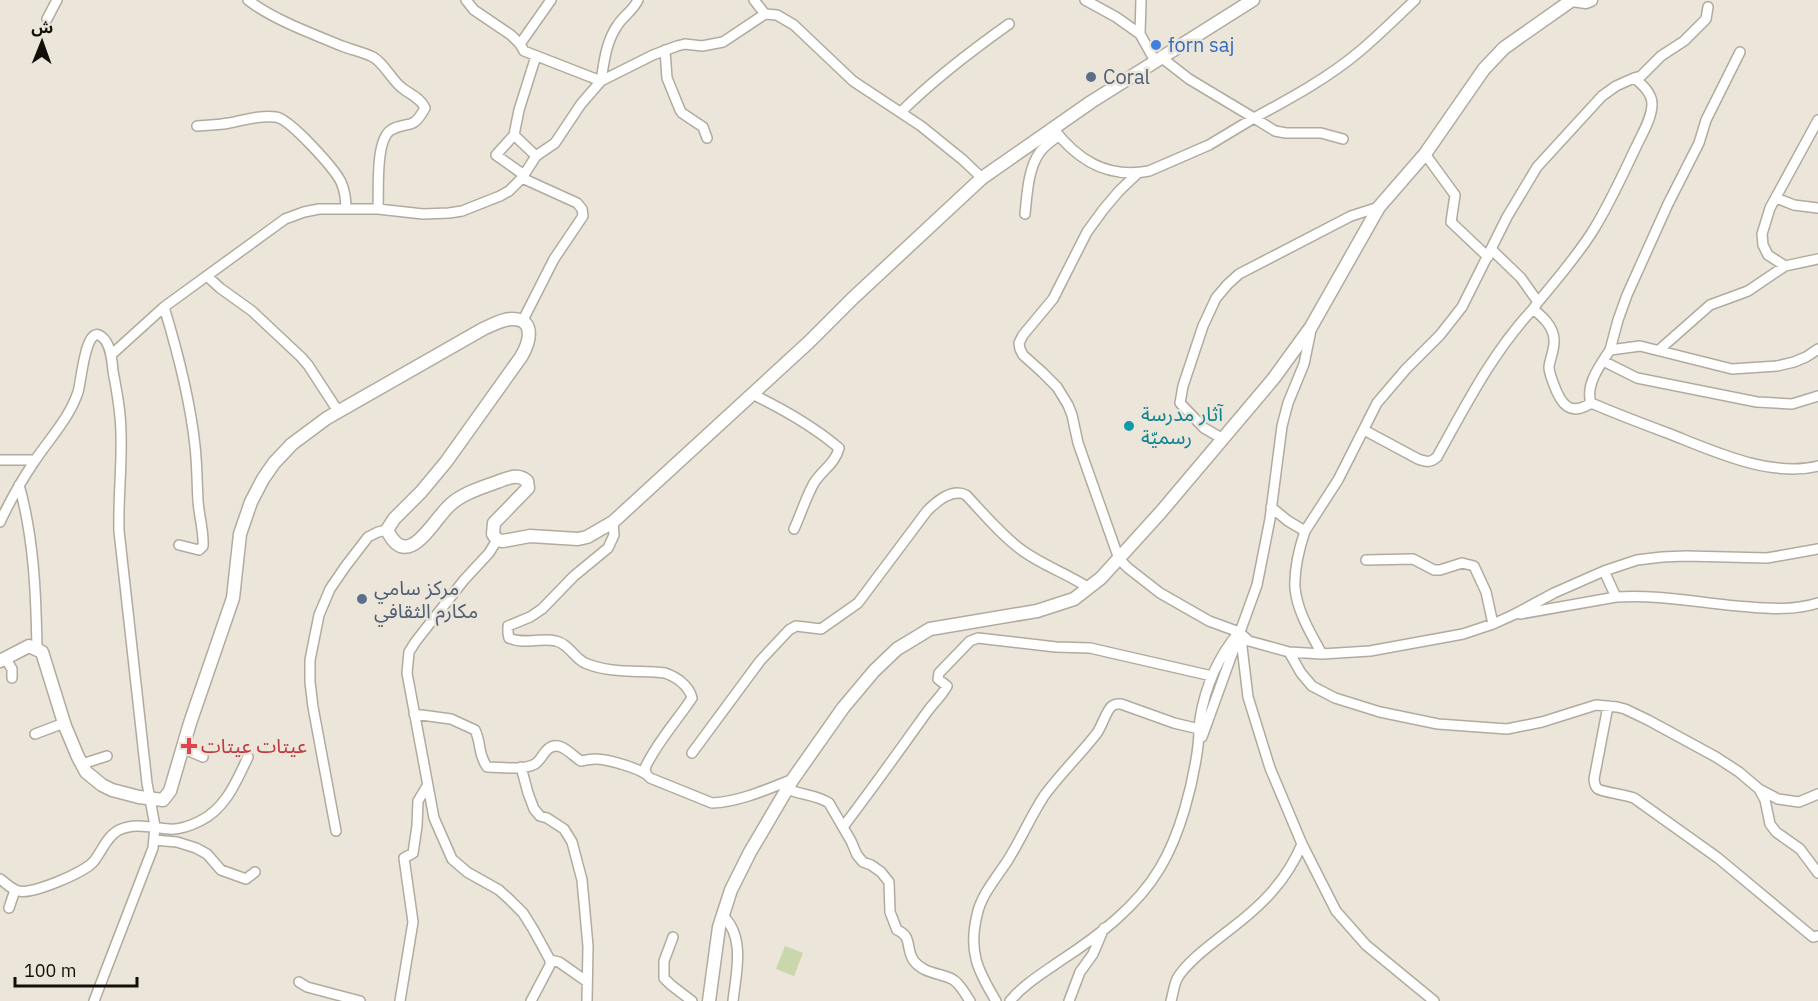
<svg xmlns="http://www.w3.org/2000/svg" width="1818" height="1001" font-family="'IBM Plex Sans','Noto Sans Arabic',sans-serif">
  <rect width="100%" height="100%" fill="#ece5d9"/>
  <path fill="#cad6ab" d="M785,946L803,953L794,976L776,969Z"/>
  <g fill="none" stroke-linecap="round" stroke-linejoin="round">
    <defs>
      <path id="minor" d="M248,0C272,19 313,34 342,46C352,50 363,52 373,57C384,63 391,79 401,87C409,94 420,97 425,108C412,132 408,120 391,130C375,140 379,191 378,209
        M466,0L474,10L511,35L520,44L524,51L601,81C604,62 606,42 617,26C623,16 633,11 638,0
        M754,0L765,14
        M1085,0L1116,17L1140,34L1155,61
        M47,19L57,0
        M1140,34L1141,0
        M520,44L551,0
        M665,50L667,78L680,110L682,113L703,127L707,138
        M536,56L519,110L514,135L536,156
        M1162,58L1189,79L1254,118C1291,98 1328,78 1360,51C1379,35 1397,17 1415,0
        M1634,78L1641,76L1661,56L1684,41L1706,19L1708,7
        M901,112C934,79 971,51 1009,24
        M1818,120L1770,208L1762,234L1763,245L1768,255L1785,266L1818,259
        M197,126C208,125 219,125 229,123C245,120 260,115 276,117C290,119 334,168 341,182C345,191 346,200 346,209
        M1053,128C1077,160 1107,179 1149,171L1209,145L1254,118L1275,131L1286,133H1321L1343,139
        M514,135L496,155L524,175
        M1425,154L1455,195L1451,222L1488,257
        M1138,173L1119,191L1103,210L1087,232L1053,299L1023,335L1019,343L1020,349L1023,355L1042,372L1057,387L1068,405L1072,415L1078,443L1119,559L1128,568L1160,593L1209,621L1239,632L1249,641L1289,652L1322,654L1370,651L1463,634L1493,624L1513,615L1554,593L1604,571L1637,560L1662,557L1686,556L1767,558L1818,549
        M522,178L577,203L582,209L583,216L554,259L522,322
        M1776,198L1794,205L1818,208
        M1025,214C1027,195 1028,168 1040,152C1045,145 1052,141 1058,136
        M1492,250L1521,278L1538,302L1533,309C1543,317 1553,326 1554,339C1555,349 1550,358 1549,367C1549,373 1552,379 1554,385C1561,404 1570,417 1591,403
        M208,277L220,288L252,311L301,357L308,365L338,411
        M164,307C178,353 190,399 195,446C197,464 197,482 198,501C199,516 204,532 203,546L199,550L179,545
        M1818,349L1806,357L1794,362L1777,366L1732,369L1640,346L1610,350C1600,365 1585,385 1591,403C1617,414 1643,424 1670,434C1713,451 1771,478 1818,466
        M1610,350L1618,320L1627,295L1668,204L1699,143L1706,120L1740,52
        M1659,350L1710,305L1748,291L1785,266
        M111,355L164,307L285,219L304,212L319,209H378L423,214L449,213L462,211L500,196L509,191L522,178L536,156L555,143L581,104L601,81L653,55L677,46L685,44L702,46L723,42L765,14L777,15L794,25L853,81L921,126L963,160L982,178
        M1603,361L1637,378L1757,402L1792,404L1818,396
        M752,394C783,409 813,426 839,448C835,464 823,469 814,483C806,497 801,514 794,529
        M1364,430L1418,459C1427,462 1430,463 1437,457C1466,405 1492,353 1533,309
        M1223,439L1204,428L1180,403L1183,386L1203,326L1216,298L1228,284L1239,274L1351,216L1379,207
        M0,460H35
        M19,485C34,538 36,594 37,649
        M1271,507L1288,521L1305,531L1338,480L1377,403L1406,369L1440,335L1462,307L1507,217L1537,167L1602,96L1616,86L1634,78C1642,84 1652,93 1652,104C1652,118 1642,134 1636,147C1623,174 1610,203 1594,229C1578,255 1558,278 1538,302
        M0,522C10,501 21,481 34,462C49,439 69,419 78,392C81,385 85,322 102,337C111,344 112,361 113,371C117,392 121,413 121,435C122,467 118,499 119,531L147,783L155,826L153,848L94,1001
        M613,522L614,535L608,548L574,576L542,609L530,617L508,626V633L509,638C524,645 541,637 556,641C569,644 574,658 585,663C611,674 638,670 665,673C677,677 689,686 692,698C676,722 657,742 645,768L646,773
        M1305,531C1299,549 1294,569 1295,588C1297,611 1311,634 1322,654
        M497,540L489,553L464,580L416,641L409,652L407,673L434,818L452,859L467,872L499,890L510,900L523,913L533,929L550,960
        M1366,560L1413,559L1434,570H1440L1462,563L1474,566L1486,592L1493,624
        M1604,571L1616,597
        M1520,614L1616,597C1661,594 1705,604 1750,607C1773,609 1795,610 1818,603
        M1243,637L1242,647L1248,697L1270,768L1302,844L1336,911L1366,945L1434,1001
        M1289,652L1301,673L1312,686L1335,698L1380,712L1438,724L1507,729L1542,722L1596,705L1617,707L1625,709L1648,720L1716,757L1739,772L1759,789L1778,799L1799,802L1818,794
        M5,658L12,669V678
        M1608,706L1594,779C1595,784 1594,786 1598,789C1603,792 1626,795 1634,798L1718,858L1808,933L1813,937L1818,936
        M414,714L451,719L475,730C482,745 477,752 487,767C502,767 522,771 535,764C541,760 543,753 548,749C560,739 572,756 581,761C586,760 591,759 595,759C607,759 644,769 650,778L712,803C739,802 768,789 793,779
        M35,734L64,723
        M1202,737L1257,585L1270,519L1282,426L1288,403L1304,364L1311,330
        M182,748L203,757
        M692,753L760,661L789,630L796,626L821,629L858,603L927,511C937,501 952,488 966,495C984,514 1002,536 1023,551C1044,566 1068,574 1089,588
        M82,764L107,756
        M521,767L528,793L534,809L540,816L547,818L564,829L572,842L582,880L588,946L587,1001
        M787,789C801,795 817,795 829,803L851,841L857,855L863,862L871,865L881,872L889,882L890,912L897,930C913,936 905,949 914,961C923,973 939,973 952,979C961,984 964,993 970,1001
        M1759,789L1765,800L1770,824L1776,832L1800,849L1818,873
        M843,827C872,789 899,751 927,712C933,703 942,696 947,686L938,679L939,673L970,641L978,638L1056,647L1090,648L1212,676
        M336,831L313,707L310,682V660L319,615L330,589L345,567L368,537L378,532L387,530
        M154,840L177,842L196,848L207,854L221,870L246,879L255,872
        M0,879C6,883 12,890 19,891C31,895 86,872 94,861C102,851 107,836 119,830C136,822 152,828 169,829C180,830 190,826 200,821C226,808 236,782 248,757
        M9,908L15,890
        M722,915C746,936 736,974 733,1001
        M673,937L664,961V978L671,985L692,1001
        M299,982L307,987L360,1001
        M400,1001L413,922L404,858L413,853L417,826L418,801L427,786
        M531,1001L550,965V960L559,962L586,981
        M996,1001C978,971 968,952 977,915C981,895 997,877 1008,860C1021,839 1031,816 1044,796C1060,774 1080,755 1097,733C1102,726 1107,709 1112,706C1116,703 1117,704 1121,704L1174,723L1199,729
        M1010,1001C1023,985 1043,973 1060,961C1097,937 1137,907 1160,868C1180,835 1193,785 1198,746C1199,737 1199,728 1200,719C1205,688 1218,657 1239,632
        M1069,1001L1080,972L1093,954L1104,928
        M1171,1001C1173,994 1174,985 1177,979C1185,963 1214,942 1228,931C1261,906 1286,882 1302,844"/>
      <path id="major" d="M1572,0L1586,2L1591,0
        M0,661L29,646L42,652L65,726L78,757L86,772L102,785L112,790L139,797L163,800L170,791L190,723L233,598L240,534L251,502L263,479L274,463L292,444L327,418L483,329C492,325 502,319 512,319C537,319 529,344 521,357L446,462L421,492L394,519L387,530C408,573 432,521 450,505C463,493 481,488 497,482C508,478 518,473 527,481L528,488L494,523L493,534L497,540L503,541L530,536L578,539L587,537L613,522L809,342L852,299L982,178L1091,102L1253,0
        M709,1001L719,927L731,890L750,852L793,779L843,708L874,671L897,649L930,629L1037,611L1074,599L1101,578L1160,513L1274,378L1311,327L1379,207L1425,154L1484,69L1504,48L1572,0"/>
    </defs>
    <use href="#minor" stroke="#b1ab9f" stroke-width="12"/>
    <use href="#major" stroke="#b1ab9f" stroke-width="15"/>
    <use href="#minor" stroke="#fff" stroke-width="9"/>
    <use href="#major" stroke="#fff" stroke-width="12"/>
  </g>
  <circle fill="#3f7fe0" stroke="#ece5d9" stroke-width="2" cx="1156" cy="45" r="6"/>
  <g fill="#5c6f8a" stroke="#ece5d9" stroke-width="2">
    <circle cx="1091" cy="77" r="6"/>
    <circle cx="362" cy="599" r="6"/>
  </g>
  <circle fill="#0f9aa8" stroke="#ece5d9" stroke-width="2" cx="1129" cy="426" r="6"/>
  <path fill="#e0444e" stroke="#ece5d9" stroke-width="2" d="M186 737h6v6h6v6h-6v6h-6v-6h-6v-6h6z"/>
  <g text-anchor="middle" stroke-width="5" stroke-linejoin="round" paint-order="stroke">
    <g font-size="20" fill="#366cbe" stroke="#ece5d9" text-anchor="start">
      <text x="1168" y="52">forn saj</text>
    </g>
    <g font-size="20" fill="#4e5e75" stroke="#ece5d9" text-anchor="start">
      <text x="1103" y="84">Coral</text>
      <text x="374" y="595">مركز سامي<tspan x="374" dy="23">مكارم الثقافي</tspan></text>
    </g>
    <g font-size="20" fill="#0d838f" stroke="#ece5d9" text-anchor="start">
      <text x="1141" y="421">آثار مدرسة<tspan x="1141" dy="23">رسميّة</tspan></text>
    </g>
    <g font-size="20" fill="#be3a42" stroke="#ece5d9" text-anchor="start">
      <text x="201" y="753">عيتات عيتات</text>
    </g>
  </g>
  <g transform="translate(42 42) rotate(1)" stroke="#ece5d9" stroke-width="4.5" paint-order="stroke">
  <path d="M0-4.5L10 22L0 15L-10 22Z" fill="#120f0b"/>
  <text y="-9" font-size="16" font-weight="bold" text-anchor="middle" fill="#120f0b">ش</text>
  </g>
  <path d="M15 977v9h122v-9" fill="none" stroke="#120f0b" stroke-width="3"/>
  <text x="24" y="977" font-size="18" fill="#120f0b" stroke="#ece5d9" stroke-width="4.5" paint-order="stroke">100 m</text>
</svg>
